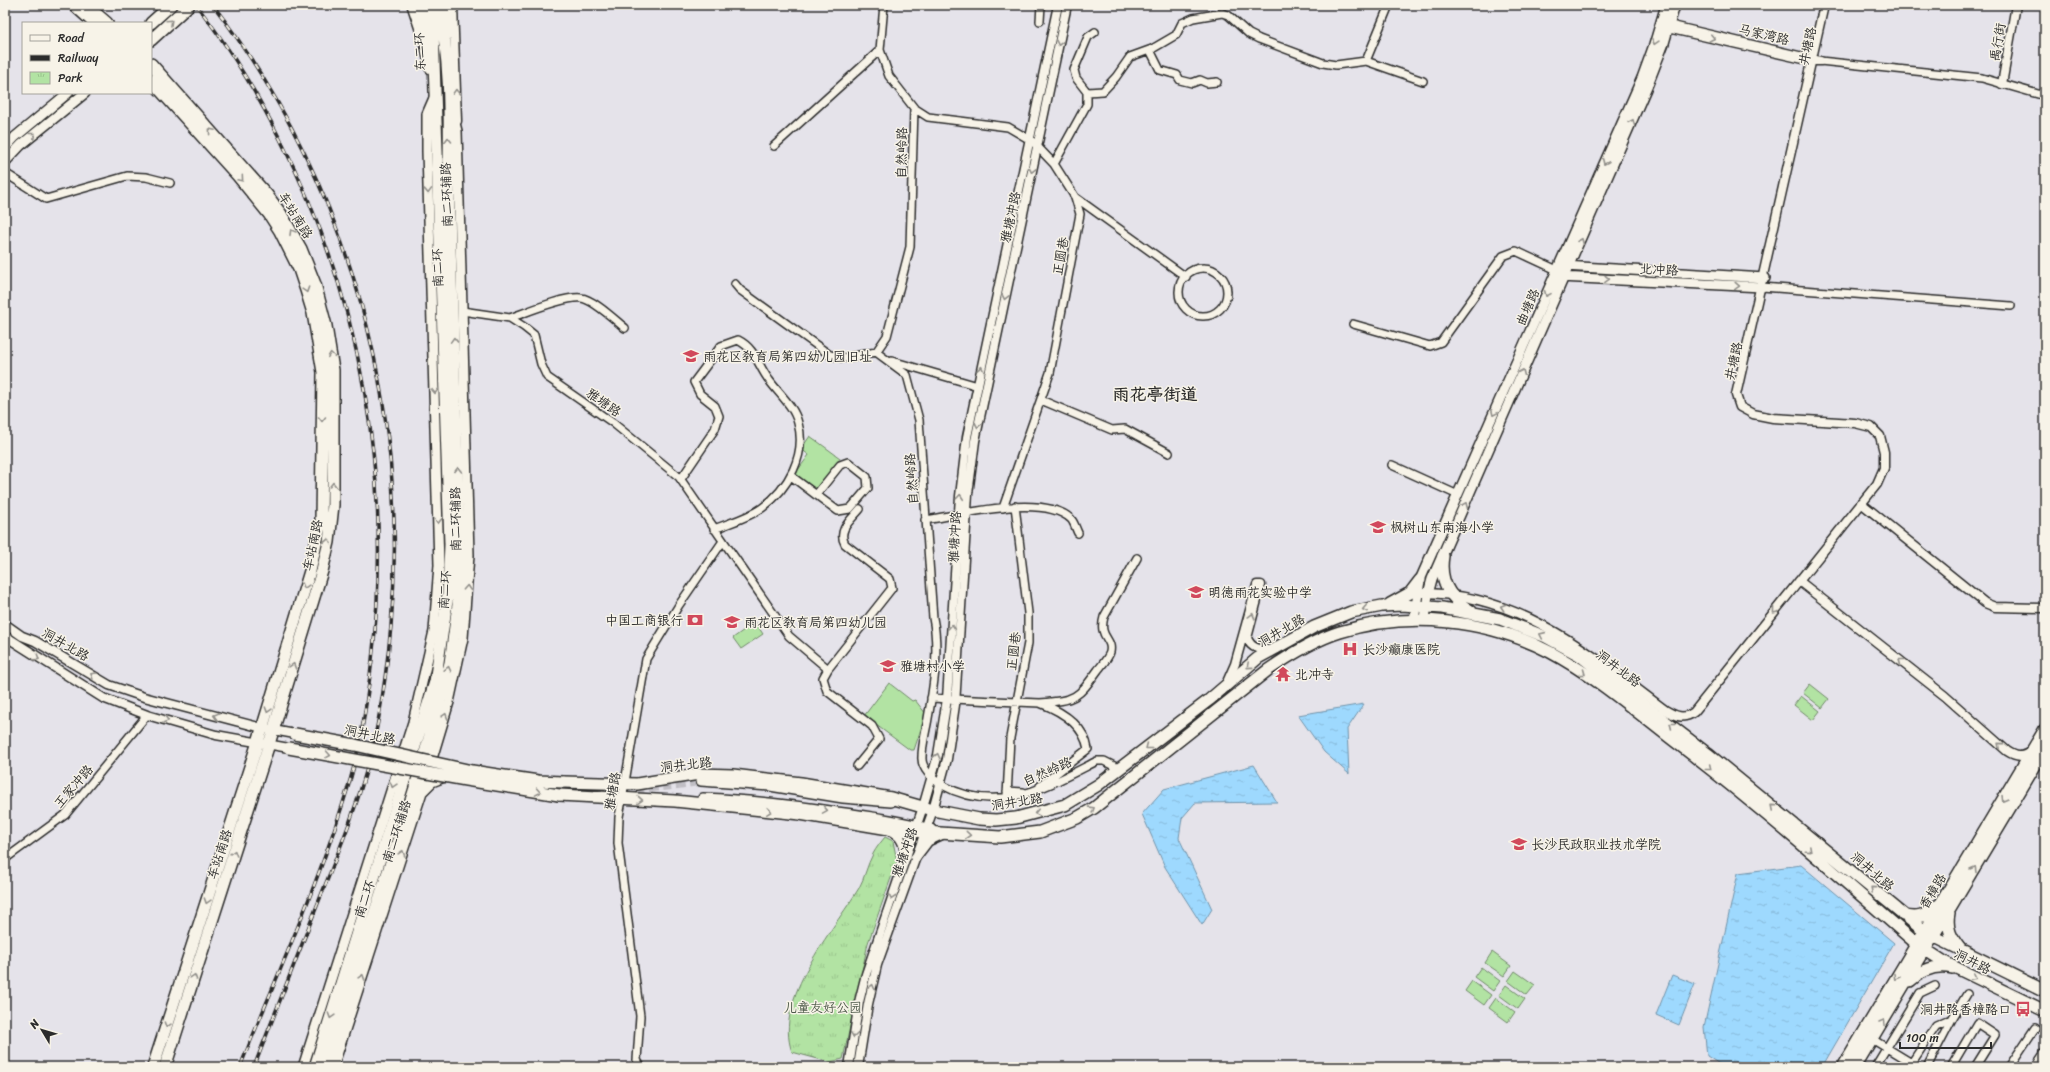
<svg xmlns="http://www.w3.org/2000/svg" width="2050" height="1072" font-family="Sriracha,'LXGW WenKai TC',sans-serif">
  <defs>
    <pattern id="park-tufts" width="24" height="20" patternUnits="userSpaceOnUse"><rect width="24" height="20" fill="#b2e3a3"/><path d="M3 7l-1-3M5 7V3M7 7l1-3M15 17l-1-3M17 17v-4M19 17l1-3" fill="none" stroke="#99c38c"/></pattern>
    <pattern id="water-ripples" width="26" height="14" patternUnits="userSpaceOnUse"><rect width="26" height="14" fill="#9ed9fe"/><path d="M2 4q2-2 4 0t4 0M15 11q2-2 4 0t4 0" fill="none" stroke="#88bada"/></pattern>
  </defs>
  <rect width="100%" height="100%" fill="#e5e3ea"/>
  <filter id="ink" filterUnits="userSpaceOnUse"><feTurbulence type="fractalNoise" baseFrequency=".025" numOctaves="2"/><feDisplacementMap in="SourceGraphic" scale="8" xChannelSelector="R" yChannelSelector="G"/><feConvolveMatrix kernelMatrix="1 2 1 2 8 2 1 2 1" color-interpolation-filters="sRGB"/></filter>
  <g filter="url(#ink)">
    <path fill="url(#park-tufts)" stroke="#6e8767" d="M885,837L893,841L897,861L868,943L843,1059L829,1062L792,1052C773,999 833,931 859,888C865,877 867,865 873,854C876,848 881,842 885,837Z"/>
    <path fill="#b2e3a3" stroke="#6e8767" d="M810,436L840,458L817,490L795,474L809,455L801,449Z
      M755,622L763,634L741,649L733,638Z
      M889,683L912,701L915,700L926,714L914,750H910L864,716Z
      M1810,684L1829,699L1822,708L1803,693Z
      M1801,696L1820,711L1813,720L1794,705Z
      M1492,952L1511,966L1504,976L1485,963Z
      M1481,967L1500,981L1493,991L1474,977Z
      M1515,971L1535,985L1527,995L1508,981Z
      M1472,981L1491,995L1484,1005L1465,991Z
      M1506,985L1525,999L1518,1009L1499,995Z
      M1496,998L1515,1012L1508,1022L1489,1008Z"/>
    <path fill="url(#water-ripples)" stroke="#7093aa" d="M1364,704L1347,729L1349,774L1324,752L1298,715Z
      M1254,765L1277,802L1195,803L1182,818L1179,838L1212,909L1202,925L1165,867L1142,814L1164,789Z
      M1801,865L1894,943L1822,1067H1724L1707,1056L1704,1027L1738,873Z
      M1672,975L1695,984L1679,1025L1656,1015Z"/>
    <g fill="none" stroke-linecap="round" stroke-linejoin="round">
      <path stroke="#c0bec4" stroke-width="9" stroke-dasharray="9 4.5" stroke-linecap="butt" d="M541,785C595,794 648,790 701,781"/>
      <defs>
        <path id="minor" d="M884,5L880,50L889,76L914,108L910,247L887,336L876,352L907,375L919,420L933,618C940,652 933,690 927,724C925,734 922,746 922,757C921,768 933,780 942,785C999,816 1046,787 1097,761H1104L1120,769
          M1040,21L1041,5
          M1150,50L1160,70L1177,75L1180,80L1192,83L1200,80L1207,83L1217,82
          M1366,61L1389,5
          M1820,61L1982,78L2045,96
          M1087,92L1103,91L1116,77L1130,57L1152,49L1176,35L1182,23L1193,18L1222,13L1228,15L1249,34L1259,39L1323,63L1336,65L1366,61L1423,81
          M914,108L928,117L1008,127L1032,141L1054,164L1075,197L1080,214L1050,373L1003,508
          M774,146L880,50
          M1054,164L1087,104V92L1076,78L1074,70L1088,37L1095,32
          M5,173L46,199L127,176L146,177L170,183
          M1075,197L1186,277
          M1179 292a24 24 0 1 1 48 0a24 24 0 1 1-48 0Z
          M735,284L740,290L830,355L844,358L876,352
          M1762,287L2011,306
          M462,311L510,318L524,327L534,335L541,364L547,377L613,423L679,477L789,636L828,669
          M510,318C527,312 565,296 581,298C593,299 615,320 625,328
          M1353,324L1430,346L1441,342L1503,256L1516,251L1557,270
          M892,361L978,386
          M1041,400L1112,430L1125,429L1169,453
          M1392,465L1458,495
          M791,476L838,511L850,509L868,488L867,477L848,462L840,465L816,495L791,476
          M681,479L715,429L719,416L715,406L700,394L694,382L721,346L738,340C756,349 758,366 769,380C779,394 794,406 798,423C807,455 788,489 762,508C748,518 729,523 714,529
          M925,520C960,515 1043,493 1071,519C1074,522 1076,529 1078,533
          M931,698L1040,703
          M857,766L879,739L872,726L827,691L823,678L828,669L892,588L890,579L845,544C837,530 851,520 860,509
          M1040,786L1088,749C1084,725 1061,711 1040,703C1076,700 1077,699 1098,670C1102,665 1109,657 1110,652C1113,638 1098,638 1104,617L1137,558
          M1007,791L1023,792
          M1007,796L1010,738L1028,643V613L1015,506
          M5,859L65,815L147,715
          M1872,1039L1918,1067
          M641,1067L637,1060L640,1016L618,843L619,817L646,659L679,605L723,541
          M1875,1067L1920,993L1935,986
          M1909,1067L1936,1026L1952,1019L1967,994
          M1927,1067L1952,1019
          M1951,1067L1977,1023L1995,1035L1975,1067
          M2009,1067L2035,1028
          M2035,1067L2045,1052"/>
        <path id="tertiary" d="M453,5L457,121
          M1663,27L1812,61H1820L1664,24
          M2002,84L2016,5
          M1861,503L1985,603L1995,607L2045,608
          M1799,581L1945,696L2007,751C2016,757 2023,758 2031,751
          M1422,593C1520,593 1591,654 1665,710C1675,716 1684,720 1694,712L1877,484L1884,468V452L1880,436L1871,427L1855,423L1773,418L1753,414L1740,407L1736,395L1824,5
          M5,624L22,636L35,641L109,685L144,697L262,728L295,734
          M5,636L103,698L147,715L216,735L289,748
          M1227,682L1235,664L1257,585H1261L1247,638C1251,649 1261,650 1271,650
          M849,1067L859,1002L866,974L923,807L938,755L947,699L960,496L967,437L1058,5
          M858,1067L868,1004L877,965L933,810L947,759L955,705L968,494L975,441L1067,5"/>
        <path id="secondary" d="M5,148L15,137L68,93
          M5,162L21,145L85,93
          M1564,266L1765,278
          M1560,277L1762,287
          M1414,620L1420,580L1642,78L1654,45L1666,5
          M1425,620L1428,594L1432,579L1648,84L1664,43L1675,5
          M701,781L770,786L843,798L891,802
          M423,791L432,782L447,776
          M703,798C748,800 792,805 837,812C869,816 900,821 931,829
          M888,830C901,834 905,844 906,857
          M915,858L928,841L943,834
          M303,1067L413,722L434,631L439,565L427,151V114L434,98
          M333,1067L422,792L449,702L463,638L469,555L457,131L452,111"/>
        <path id="primary" d="M74,5L94,23
          M86,5L107,23
          M413,5L426,44L431,68
          M151,23L171,5
          M446,35L447,5
          M151,40L189,5
          M151,64L267,195L281,214L301,249L315,284L326,326L333,370V505L329,542L322,571L269,744L165,1067
          M151,80L238,176L269,214L280,231L299,269L306,290L313,313L323,372L321,521L310,571L258,742L153,1067
          M1443,556C1439,580 1449,599 1471,611
          M1390,604L1410,593L1420,580
          M563,782L637,784L699,774L733,775L801,783L891,798L933,810L979,819L996,820L1016,818L1065,805L1098,785L1209,700L1258,658L1314,627L1351,612L1382,606L1402,605L1442,608L1500,619L1546,637L1579,655L1708,754L1925,932L2045,991
          M559,795L675,801L800,814L895,830L1000,837L1040,832L1077,818L1094,808L1268,670C1290,655 1314,640 1340,632C1408,611 1487,619 1550,652C1597,677 1639,714 1681,746C1763,809 1840,877 1918,945L1946,963L2045,1011
          M1949,913C1946,928 1951,938 1961,950
          M1903,915C1917,920 1926,916 1936,906
          M1910,981C1922,970 1935,964 1952,968
          M1843,1067L2045,729
          M1855,1067L2045,749"/>
        <path id="trunk" d="M421,5L427,28
          M315,1067L435,682L448,594L450,544L447,455L433,30L430,5
          M325,1067L414,791L443,690L450,663L458,605L460,561C457,445 452,329 449,213C448,144 454,72 438,5"/>
      </defs>
      <use href="#minor" stroke="#2b2b2b" stroke-width="10"/>
      <use href="#tertiary" stroke="#2b2b2b" stroke-width="11"/>
      <use href="#secondary" stroke="#2b2b2b" stroke-width="12"/>
      <use href="#primary" stroke="#2b2b2b" stroke-width="14"/>
      <use href="#trunk" stroke="#2b2b2b" stroke-width="14"/>
      <use href="#minor" stroke="#f7f3e8" stroke-width="7"/>
      <use href="#tertiary" stroke="#f7f3e8" stroke-width="8"/>
      <use href="#secondary" stroke="#f7f3e8" stroke-width="9"/>
      <use href="#primary" stroke="#f7f3e8" stroke-width="11"/>
      <use href="#trunk" stroke="#f7f3e8" stroke-width="11"/>
      <defs>
        <path id="rail" d="M196,5C229,46 256,92 280,139C362,300 393,480 372,660C367,699 362,739 351,777C322,876 279,971 240,1067
          M213,5C348,181 410,406 391,626C387,667 382,709 372,749C360,799 341,846 322,893C299,951 277,1009 254,1067"/>
      </defs>
      <use href="#rail" stroke="#2b2b2b" stroke-width="3.5"/>
      <use href="#rail" stroke="#f7f3e8" stroke-width="2" stroke-dasharray="6" stroke-linecap="butt"/>
      <defs>
        <path id="primary-bridge" d="M295,734L355,745L472,771L538,781L563,782
          M289,748L466,780L559,795"/>
      </defs>
      <use href="#primary-bridge" stroke="#2b2b2b" stroke-width="14" stroke-linecap="butt"/>
      <use href="#primary-bridge" stroke="#f7f3e8" stroke-width="11"/>
    </g>
    <defs><path id="oneway-chevron" d="M-2-3.5L2.5 0L-2 3.5" fill="none" stroke-width="1.6" stroke-linecap="round" stroke-linejoin="round"/></defs>
    <g stroke="#918f8a">
      <use href="#oneway-chevron" transform="translate(170 22) rotate(-43)"/>
      <use href="#oneway-chevron" transform="translate(1712 38) rotate(13)"/>
      <use href="#oneway-chevron" transform="translate(1655 42) rotate(108)"/>
      <use href="#oneway-chevron" transform="translate(1059 43) rotate(102)"/>
      <use href="#oneway-chevron" transform="translate(456 92) rotate(-92)"/>
      <use href="#oneway-chevron" transform="translate(1632 122) rotate(-67)"/>
      <use href="#oneway-chevron" transform="translate(211 131) rotate(-130)"/>
      <use href="#oneway-chevron" transform="translate(33 135) rotate(-39)"/>
      <use href="#oneway-chevron" transform="translate(448 140) rotate(-91)"/>
      <use href="#oneway-chevron" transform="translate(1605 162) rotate(114)"/>
      <use href="#oneway-chevron" transform="translate(1032 170) rotate(102)"/>
      <use href="#oneway-chevron" transform="translate(241 179) rotate(49)"/>
      <use href="#oneway-chevron" transform="translate(428 191) rotate(88)"/>
      <use href="#oneway-chevron" transform="translate(292 232) rotate(-120)"/>
      <use href="#oneway-chevron" transform="translate(1581 241) rotate(-67)"/>
      <use href="#oneway-chevron" transform="translate(1607 279) rotate(2)"/>
      <use href="#oneway-chevron" transform="translate(1737 286) rotate(3)"/>
      <use href="#oneway-chevron" transform="translate(306 290) rotate(72)"/>
      <use href="#oneway-chevron" transform="translate(1547 294) rotate(114)"/>
      <use href="#oneway-chevron" transform="translate(1005 297) rotate(102)"/>
      <use href="#oneway-chevron" transform="translate(454 340) rotate(-92)"/>
      <use href="#oneway-chevron" transform="translate(331 355) rotate(-98)"/>
      <use href="#oneway-chevron" transform="translate(981 369) rotate(-78)"/>
      <use href="#oneway-chevron" transform="translate(1522 372) rotate(-66)"/>
      <use href="#oneway-chevron" transform="translate(435 391) rotate(88)"/>
      <use href="#oneway-chevron" transform="translate(1494 413) rotate(114)"/>
      <use href="#oneway-chevron" transform="translate(322 419) rotate(90)"/>
      <use href="#oneway-chevron" transform="translate(978 425) rotate(102)"/>
      <use href="#oneway-chevron" transform="translate(458 470) rotate(-91)"/>
      <use href="#oneway-chevron" transform="translate(333 485) rotate(-90)"/>
      <use href="#oneway-chevron" transform="translate(960 497) rotate(-85)"/>
      <use href="#oneway-chevron" transform="translate(1465 505) rotate(-66)"/>
      <use href="#oneway-chevron" transform="translate(438 521) rotate(89)"/>
      <use href="#oneway-chevron" transform="translate(328 541) rotate(-79)"/>
      <use href="#oneway-chevron" transform="translate(305 586) rotate(107)"/>
      <use href="#oneway-chevron" transform="translate(467 588) rotate(-87)"/>
      <use href="#oneway-chevron" transform="translate(1503 607) rotate(-162)"/>
      <use href="#oneway-chevron" transform="translate(1365 609) rotate(169)"/>
      <use href="#oneway-chevron" transform="translate(1775 611) rotate(129)"/>
      <use href="#oneway-chevron" transform="translate(1252 616) rotate(-75)"/>
      <use href="#oneway-chevron" transform="translate(952 627) rotate(-87)"/>
      <use href="#oneway-chevron" transform="translate(1542 635) rotate(-156)"/>
      <use href="#oneway-chevron" transform="translate(37 658) rotate(33)"/>
      <use href="#oneway-chevron" transform="translate(1901 661) rotate(-142)"/>
      <use href="#oneway-chevron" transform="translate(293 666) rotate(-73)"/>
      <use href="#oneway-chevron" transform="translate(1249 666) rotate(139)"/>
      <use href="#oneway-chevron" transform="translate(448 669) rotate(-77)"/>
      <use href="#oneway-chevron" transform="translate(1583 673) rotate(36)"/>
      <use href="#oneway-chevron" transform="translate(93 675) rotate(-149)"/>
      <use href="#oneway-chevron" transform="translate(268 710) rotate(107)"/>
      <use href="#oneway-chevron" transform="translate(216 716) rotate(-165)"/>
      <use href="#oneway-chevron" transform="translate(445 716) rotate(-72)"/>
      <use href="#oneway-chevron" transform="translate(166 720) rotate(16)"/>
      <use href="#oneway-chevron" transform="translate(1672 725) rotate(-142)"/>
      <use href="#oneway-chevron" transform="translate(2000 745) rotate(-139)"/>
      <use href="#oneway-chevron" transform="translate(1148 747) rotate(142)"/>
      <use href="#oneway-chevron" transform="translate(328 755) rotate(10)"/>
      <use href="#oneway-chevron" transform="translate(937 756) rotate(-76)"/>
      <use href="#oneway-chevron" transform="translate(1709 768) rotate(39)"/>
      <use href="#oneway-chevron" transform="translate(393 785) rotate(108)"/>
      <use href="#oneway-chevron" transform="translate(538 792) rotate(10)"/>
      <use href="#oneway-chevron" transform="translate(2004 799) rotate(121)"/>
      <use href="#oneway-chevron" transform="translate(640 800) rotate(4)"/>
      <use href="#oneway-chevron" transform="translate(1773 807) rotate(-140)"/>
      <use href="#oneway-chevron" transform="translate(1092 809) rotate(-32)"/>
      <use href="#oneway-chevron" transform="translate(825 810) rotate(9)"/>
      <use href="#oneway-chevron" transform="translate(769 811) rotate(5)"/>
      <use href="#oneway-chevron" transform="translate(1037 813) rotate(167)"/>
      <use href="#oneway-chevron" transform="translate(968 835) rotate(5)"/>
      <use href="#oneway-chevron" transform="translate(1809 850) rotate(42)"/>
      <use href="#oneway-chevron" transform="translate(234 853) rotate(-72)"/>
      <use href="#oneway-chevron" transform="translate(402 853) rotate(-72)"/>
      <use href="#oneway-chevron" transform="translate(1974 869) rotate(-59)"/>
      <use href="#oneway-chevron" transform="translate(1873 889) rotate(-139)"/>
      <use href="#oneway-chevron" transform="translate(892 897) rotate(109)"/>
      <use href="#oneway-chevron" transform="translate(207 901) rotate(108)"/>
      <use href="#oneway-chevron" transform="translate(194 977) rotate(-72)"/>
      <use href="#oneway-chevron" transform="translate(362 977) rotate(-72)"/>
      <use href="#oneway-chevron" transform="translate(1896 977) rotate(121)"/>
      <use href="#oneway-chevron" transform="translate(1974 977) rotate(26)"/>
      <use href="#oneway-chevron" transform="translate(872 987) rotate(-76)"/>
      <use href="#oneway-chevron" transform="translate(331 1016) rotate(107)"/>
      <use href="#oneway-chevron" transform="translate(1883 1022) rotate(-60)"/>
      <use href="#oneway-chevron" transform="translate(167 1025) rotate(108)"/>
      <use href="#oneway-chevron" transform="translate(854 1035) rotate(98)"/>
    </g>
  </g>
  <defs>
    <symbol id="school-bare" viewBox="-9 -9 18 18"><path d="M0-5L7-2L0 1L-7-2ZM-4 1L0 2.5L4 1V4Q0 6-4 4Z" fill="#d1495b" stroke="#f7f3e8" stroke-width="2.5" paint-order="stroke"/></symbol>
    <symbol id="bank-bare" viewBox="-9 -9 18 18"><path d="M-6-4H6V4H-6ZM0-2.3a2.3 2.3 0 1 0 0 4.6a2.3 2.3 0 1 0 0-4.6Z" fill="#d1495b" stroke="#f7f3e8" stroke-width="2.5" paint-order="stroke"/></symbol>
    <symbol id="hospital-bare" viewBox="-9 -9 18 18"><path d="M-5-5h3v3.5h4V-5h3V5h-3V1.5h-4V5h-3Z" fill="#d1495b" stroke="#f7f3e8" stroke-width="2.5" paint-order="stroke"/></symbol>
    <symbol id="temple-bare" viewBox="-9 -9 18 18"><path d="M0-6L5-2H3V0L6.5 2.5H4V6H1.5V3h-3V6H-4V2.5H-6.5L-3 0V-2H-5Z" fill="#d1495b" stroke="#f7f3e8" stroke-width="2.5" paint-order="stroke"/></symbol>
    <symbol id="university-bare" viewBox="-9 -9 18 18"><path d="M0-5L7-2L0 1L-7-2ZM-4 1L0 2.5L4 1V4Q0 6-4 4Z" fill="#d1495b" stroke="#f7f3e8" stroke-width="2.5" paint-order="stroke"/></symbol>
    <symbol id="bus-bare" viewBox="-9 -9 18 18"><path d="M-5-6H5V4H4V6H2V4H-2V6H-4V4H-5ZM-3.5-4V0h7V-4ZM-3.5 1.2v1.5H-2V1.2ZM2 1.2v1.5H3.5V1.2Z" fill="#d1495b" stroke="#f7f3e8" stroke-width="2.5" paint-order="stroke"/></symbol>
  </defs>
  <g fill-rule="evenodd">
    <use href="#school-bare" x="680" y="345" width="22" height="22"/>
    <use href="#school-bare" x="1367" y="516" width="22" height="22"/>
    <use href="#school-bare" x="1185" y="581" width="22" height="22"/>
    <use href="#bank-bare" x="684" y="609" width="22" height="22"/>
    <use href="#school-bare" x="721" y="611" width="22" height="22"/>
    <use href="#hospital-bare" x="1339" y="638" width="22" height="22"/>
    <use href="#school-bare" x="877" y="655" width="22" height="22"/>
    <use href="#temple-bare" x="1272" y="663" width="22" height="22"/>
    <use href="#university-bare" x="1508" y="833" width="22" height="22"/>
    <use href="#bus-bare" x="2012" y="998" width="22" height="22"/>
  </g>
  <g text-anchor="middle" stroke-width="3" stroke-linejoin="round" paint-order="stroke">
    <g font-size="13" fill="#2b2b2b" stroke="#f7f3e8">
      <text transform="translate(1764 34) rotate(13)" y="5">马家湾路</text>
      <text transform="translate(1997 42) rotate(-80)" y="5">禹行街</text>
      <text transform="translate(1807 46) rotate(-78)" y="5">井塘路</text>
      <text transform="translate(419 52) rotate(-92)" y="5">东二环</text>
      <text transform="translate(901 153) rotate(-89)" y="5">自然岭路</text>
      <text transform="translate(446 195) rotate(-92)" y="5">南二环辅路</text>
      <text transform="translate(296 215) rotate(58)" y="5">车站南路</text>
      <text transform="translate(1010 217) rotate(-78)" y="5">雅塘冲路</text>
      <text transform="translate(1060 256) rotate(-80)" y="5">正圆巷</text>
      <text transform="translate(437 268) rotate(-92)" y="5">南二环</text>
      <text transform="translate(1659 269) rotate(3)" y="5">北冲路</text>
      <text transform="translate(1527 307) rotate(-66)" y="5">曲塘路</text>
      <text transform="translate(1733 361) rotate(-77)" y="5">井塘路</text>
      <text transform="translate(604 402) rotate(35)" y="5">雅塘路</text>
      <text transform="translate(911 479) rotate(-94)" y="5">自然岭路</text>
      <text transform="translate(455 519) rotate(-91)" y="5">南二环辅路</text>
      <text transform="translate(954 537) rotate(-87)" y="5">雅塘冲路</text>
      <text transform="translate(312 545) rotate(-78)" y="5">车站南路</text>
      <text transform="translate(444 590) rotate(-86)" y="5">南二环</text>
      <text transform="translate(1281 630) rotate(-30)" y="5">洞井北路</text>
      <text transform="translate(66 644) rotate(30)" y="5">洞井北路</text>
      <text transform="translate(1013 651) rotate(-83)" y="5">正圆巷</text>
      <text transform="translate(1619 668) rotate(37)" y="5">洞井北路</text>
      <text transform="translate(370 734) rotate(12)" y="5">洞井北路</text>
      <text transform="translate(686 764) rotate(-6)" y="5">洞井北路</text>
      <text transform="translate(1047 771) rotate(-24)" y="5">自然岭路</text>
      <text transform="translate(73 786) rotate(-49)" y="5">王家冲路</text>
      <text transform="translate(612 791) rotate(-80)" y="5">雅塘路</text>
      <text transform="translate(1017 801) rotate(-9)" y="5">洞井北路</text>
      <text transform="translate(396 831) rotate(-72)" y="5">南二环辅路</text>
      <text transform="translate(904 852) rotate(-71)" y="5">雅塘冲路</text>
      <text transform="translate(219 854) rotate(-72)" y="5">车站南路</text>
      <text transform="translate(1873 871) rotate(41)" y="5">洞井北路</text>
      <text transform="translate(1932 891) rotate(-59)" y="5">香樟路</text>
      <text transform="translate(364 899) rotate(-72)" y="5">南二环</text>
      <text transform="translate(1973 961) rotate(27)" y="5">洞井路</text>
    </g>
    <g font-size="13" fill="#2b2b2b" stroke="#f7f3e8" text-anchor="start">
      <text x="703" y="361">雨花区教育局第四幼儿园旧址</text>
      <text x="1390" y="532">枫树山东南海小学</text>
      <text x="1208" y="597">明德雨花实验中学</text>
      <text x="683" y="625" text-anchor="end">中国工商银行</text>
      <text x="744" y="627">雨花区教育局第四幼儿园</text>
      <text x="1362" y="654">长沙癫康医院</text>
      <text x="900" y="671">雅塘村小学</text>
      <text x="1295" y="679">北冲寺</text>
      <text x="1531" y="849">长沙民政职业技术学院</text>
      <text x="2011" y="1014" text-anchor="end">洞井路香樟路口</text>
    </g>
    <g font-size="13" fill="#4d5949" stroke="#f7f3e8">
      <text x="823" y="1012">儿童友好公园</text>
    </g>
    <g font-size="17" font-weight="bold" fill="#2b2b2b" stroke="#f7f3e8">
      <text x="1155" y="400">雨花亭街道</text>
    </g>
  </g>
  <rect width="2050" height="1072" fill="none" stroke="#f7f3e8" stroke-width="20"/>
  <rect x="10" y="10" width="2030" height="1052" fill="none" stroke="#2b2b2b" stroke-width="1.5" filter="url(#ink)"/>
  <rect x="22" y="22" width="130" height="72" fill="#f7f3e8" stroke="#a5a39c"/>
  <rect x="30" y="35" width="20" height="6" fill="#f7f3e8" stroke="#a5a39c"/>
  <text x="58" y="42" font-size="12" fill="#2b2b2b">Road</text>
  <rect x="30" y="55" width="20" height="6" fill="#2b2b2b" stroke="#a5a39c"/>
  <text x="58" y="62" font-size="12" fill="#2b2b2b">Railway</text>
  <rect x="30" y="72" width="20" height="12" fill="url(#park-tufts)" stroke="#a5a39c"/>
  <text x="58" y="82" font-size="12" fill="#2b2b2b">Park</text>
  <g transform="translate(42 1030) rotate(308)" stroke="#f7f3e8" stroke-width="3" paint-order="stroke">
  <path d="M0-3L7 15L0 10L-7 15Z" fill="#2b2b2b"/>
  <text y="-6" font-size="11" font-weight="bold" text-anchor="middle" fill="#2b2b2b">N</text>
  </g>
  <path d="M1900 1042v6h91v-6" fill="none" stroke="#2b2b2b" stroke-width="2"/>
  <text x="1906" y="1042" font-size="12" fill="#2b2b2b" stroke="#f7f3e8" stroke-width="3" paint-order="stroke">100 m</text>
</svg>
